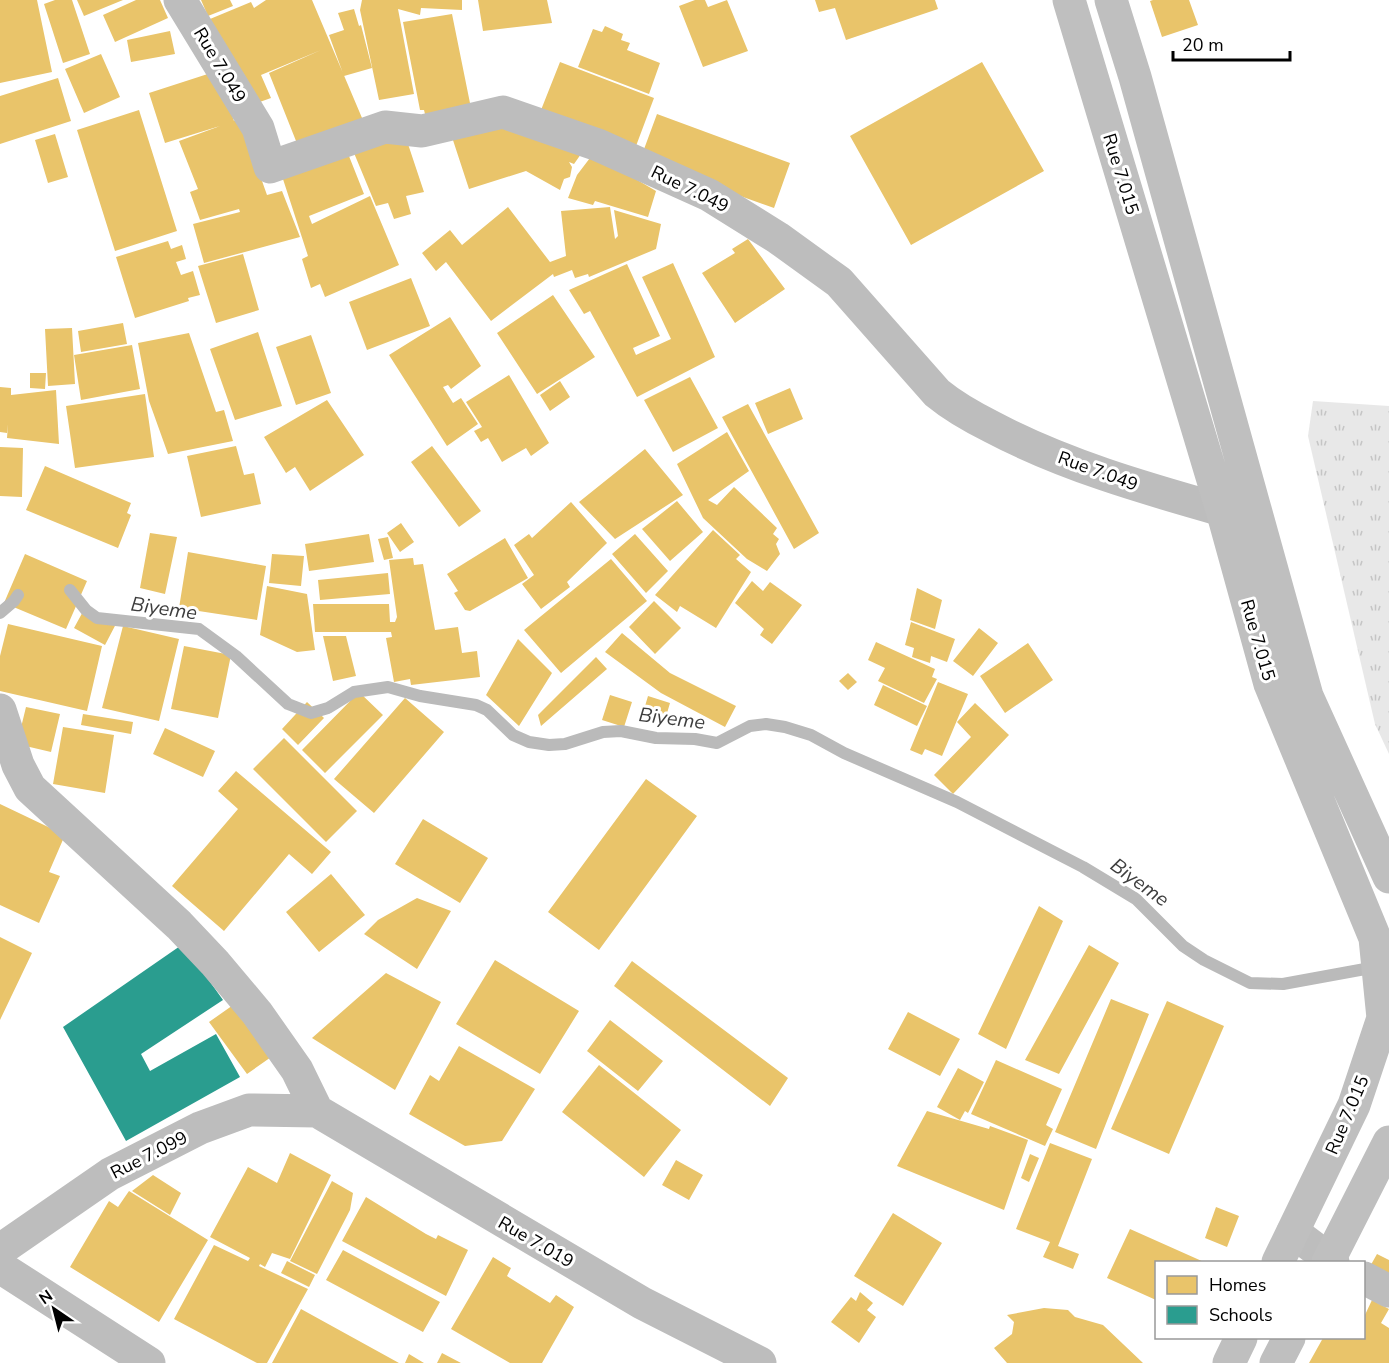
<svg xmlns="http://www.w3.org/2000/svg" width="1389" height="1363" font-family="'Nunito Sans',sans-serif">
  <defs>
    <pattern id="grass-tufts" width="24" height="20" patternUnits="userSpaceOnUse" patternTransform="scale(1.5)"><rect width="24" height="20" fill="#e8e8e8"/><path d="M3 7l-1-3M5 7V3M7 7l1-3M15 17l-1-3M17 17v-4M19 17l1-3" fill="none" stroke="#c5c5c5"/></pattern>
  </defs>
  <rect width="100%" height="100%" fill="#fff"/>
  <path fill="url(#grass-tufts)" d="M1313,401L1389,406V754L1375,724L1308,436Z"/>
  <path fill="#e9c46a" d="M0,0H37L52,72L0,83Z
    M55,0H72L90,54L63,63L44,4Z
    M77,0H123L84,16Z
    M136,0H160L168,18L115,42L103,15Z
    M201,0H230L233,6L208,16Z
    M266,0H312L365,125L300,151L269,73L321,50L261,75L271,98L246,107L210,19L251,2L254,8Z
    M362,0H462V10L421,8L420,15L398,9L414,94L379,100L360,10Z
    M478,0H547L552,23L483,31Z
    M695,0H705L708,7L727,0L748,51L703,67L679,6Z
    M815,0H935L938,9L846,40L835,8L819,12Z
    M1153,0H1189L1198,25L1162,37L1150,1Z
    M354,9L359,26L361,25L372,68L344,76L329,35L344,30L338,13Z
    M452,14L472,113L427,122L424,110H420L403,22Z
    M605,26L623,34L621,40L630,43L627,50L660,63L649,94L578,67L593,29L602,32Z
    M170,31L175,54L131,62L127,40Z
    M101,54L120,97L84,113L65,69Z
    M560,62L654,98L636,146L541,110Z
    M982,62L1044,171L911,245L850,136Z
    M217,71L234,121L240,119L267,195L282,191L300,237L204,263L193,224L240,212L239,209L200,220L190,192L198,189L179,141L220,126L165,143L149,93Z
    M58,78L71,121L0,144V96Z
    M139,110L177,231L115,251L77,130Z
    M657,114L790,163L774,208L640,160Z
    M489,120L581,154L574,164L569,162L572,167L570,177L564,179L560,190L526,171L469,189L450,131Z
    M55,134L68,177L48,183L35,140Z
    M405,135L424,192L406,196L411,214L394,219L388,203L376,206L354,153Z
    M345,146L364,194L309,216L312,224L370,196L399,265L325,297L320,284L311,288L302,259L308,256L281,173Z
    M593,154L656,191L648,217L595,201L593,205L568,198L577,175Z
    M508,207L550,262L566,256L561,211L610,207L615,239L618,236L614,210L661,224L656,249L589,277L588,274L575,278L572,270L554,277L553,274L491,321L446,262L436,271L422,253L450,230L462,245Z
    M748,239L785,289L735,323L702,273L735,253L732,249Z
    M168,241L171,249L182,245L186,259L176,262L181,275L193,271L200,295L188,298L189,301L135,318L116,257Z
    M243,254L259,310L216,323L198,266Z
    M673,263L715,357L637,397L590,311L584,314L569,290L627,264L660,336L633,348L636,355L671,339L642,277Z
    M411,278L430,326L367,350L349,302Z
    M553,295L595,357L537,394L497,333Z
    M450,317L481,366L451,389L448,385L443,387L453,403L461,398L478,424L447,446L389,355Z
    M123,323L127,344L81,352L78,331Z
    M72,328L75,384L48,386L45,329Z
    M258,332L282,406L235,420L210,349Z
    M189,333L216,412L224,410L233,441L168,454L149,401L138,343Z
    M311,335L331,393L296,405L276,347Z
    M132,345L140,389L81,400L74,355Z
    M30,373H46L45,389L30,388Z
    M509,375L549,443L531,456L526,448L502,462L488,438L481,442L474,431L482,427L466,402Z
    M690,377L718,428L673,452L644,400Z
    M560,381L570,397L550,411L540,395Z
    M0,387L11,388V395L56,390L59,444L7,438L8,424L7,433L0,432Z
    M790,388L803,419L768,434L755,403Z
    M145,394L154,457L75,468L66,406Z
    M327,400L364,455L310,491L295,467L286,473L264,437Z
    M748,404L819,533L794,549L722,417Z
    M727,432L749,471L708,500L717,505L734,487L777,528L773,534L779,539L776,544L780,554L767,571L747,559L703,518L677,464Z
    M236,446L244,475L254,473L261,504L201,517L187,456Z
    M432,446L481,511L459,527L411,462Z
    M0,447L23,448L22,497L0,496Z
    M645,449L683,495L615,539L579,502Z
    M45,466L131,503L127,513L131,515L118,548L26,510Z
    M677,501L703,532L670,561L642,529Z
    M571,502L607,543L567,582L570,587L541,609L522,584L534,575L514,545L529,534L532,538Z
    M401,523L414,542L400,552L387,533Z
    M713,530L740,555L736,559L751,572L716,628L680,606L677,612L655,595Z
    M150,533L177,537L165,594L140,588Z
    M369,534L374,562L309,571L305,544Z
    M635,534L668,571L646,593L612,554Z
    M388,537L393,558L384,560L378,539Z
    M505,538L528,578L470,611L465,610L454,593L458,591L447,574Z
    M188,552L266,566L257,620L179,608Z
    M25,554L87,581L66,629L4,603Z
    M272,554L304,556L301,586L269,583Z
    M413,558L414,565L423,564L435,630L458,627L462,653L477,651L480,677L411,685L410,679L394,682L386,638L392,637L391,632H315L313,604H389L390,622H395L397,617L389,560Z
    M611,559L647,601L561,673L524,630Z
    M388,573L390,594L320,600L318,580Z
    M752,581L763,591L770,582L802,605L772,644L760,635L764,629L735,603Z
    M267,586L307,594L315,650L297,652L260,635Z
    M917,588L942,600L935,629L910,620Z
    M654,601L681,628L655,654L629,627Z
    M86,606L117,622L105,645L74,628Z
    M911,622L955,639L947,662L931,656L930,663L912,657L914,648L905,645Z
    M8,624L102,646L87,711L0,691V656Z
    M123,626L179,639L159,721L102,708Z
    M979,628L998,643L973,676L953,661Z
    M622,633L670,673L736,706L725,727L661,693L605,652Z
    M323,636H346L356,676L333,681Z
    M518,639L552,673L519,726L486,695Z
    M876,642L935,669L932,677L937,679L924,703L878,681L885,668L868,660Z
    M1028,643L1053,680L1005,713L980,676Z
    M184,646L231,655L218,718L171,709Z
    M596,657L607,669L541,726L538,715Z
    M848,673L857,682L848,690L839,681Z
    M938,682L968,694L942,756L925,749L922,755L910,750Z
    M883,685L927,706L917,726L874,705Z
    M359,692L383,715L325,773L302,750Z
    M610,695L632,702L624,727L602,720Z
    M648,696L670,703L665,720L643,713Z
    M405,698L444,732L374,813L334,779Z
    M307,702L324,718L298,745L282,729Z
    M975,703L1009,735L953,794L934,775L971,737L957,722Z
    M26,707L60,714L51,752L17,744Z
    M83,714L133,722L131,734L81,725Z
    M63,727L114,735L105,793L53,784Z
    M165,728L215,751L203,777L153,754Z
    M284,738L357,811L326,842L253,769Z
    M236,771L331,852L312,874L289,854L224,931L172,886L238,809L218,791Z
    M646,779L697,816L599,950L548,912Z
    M0,804L65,835L49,872L60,876L39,923L0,905Z
    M423,819L488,858L460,903L395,864Z
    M331,874L365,915L319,952L286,912Z
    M417,898L451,911L417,969L364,934L378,920Z
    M1039,906L1063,921L1006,1049L978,1034Z
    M0,937L32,953L0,1020Z
    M1089,945L1119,963L1059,1074L1025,1060Z
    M495,960L579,1011L540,1074L456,1024Z
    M632,961L788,1078L770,1106L614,986Z
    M386,973L441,1002L395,1090L312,1038Z
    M1111,999L1149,1014L1096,1149L1055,1132Z
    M1167,1001L1224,1026L1169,1154L1111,1129Z
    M236,1003L274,1055L247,1074L209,1022Z
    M908,1012L960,1039L940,1076L888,1049Z
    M610,1020L663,1061L638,1091L587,1051Z
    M459,1046L535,1089L502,1141L465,1146L409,1114L430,1075L439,1081Z
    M996,1060L1062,1089L1046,1125L1053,1129L1045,1146L971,1114Z
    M599,1065L681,1130L644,1177L562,1112Z
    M958,1068L984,1082L968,1113L965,1111L960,1120L937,1107Z
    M927,1111L989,1129L990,1126L1028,1140L1004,1210L897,1166Z
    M1050,1143L1092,1159L1058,1246L1079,1254L1073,1269L1043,1257L1050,1242L1016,1229Z
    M290,1153L331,1175L290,1259L272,1253L265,1267L260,1264L259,1266L308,1289L267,1363H257L174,1319L214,1245L248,1261L250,1258L210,1237L248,1167L277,1183Z
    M1030,1154L1039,1158L1029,1182L1021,1178Z
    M676,1160L703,1175L689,1200L662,1185Z
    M153,1175L181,1193L170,1215L132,1191Z
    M332,1181L353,1193L350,1210L317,1274L290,1261Z
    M129,1191L208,1240L159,1322L70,1267L109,1201L118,1207Z
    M366,1197L426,1234L436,1239L438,1235L468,1250L446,1296L342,1241Z
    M1216,1207L1239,1216L1227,1247L1205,1238Z
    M893,1213L942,1243L903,1306L854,1276Z
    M1130,1229L1204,1262H1156V1300L1107,1278Z
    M343,1250L440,1302L423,1332L326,1280Z
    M1377,1254L1389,1260V1281L1368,1270Z
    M493,1257L511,1268L507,1276L550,1303L556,1295L574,1307L542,1363H510L451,1329Z
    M287,1261L315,1275L309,1287L281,1273Z
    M860,1292L873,1303L867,1310L876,1317L859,1343L831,1322L851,1297L856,1301Z
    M1372,1300L1389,1309L1381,1323L1389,1328V1363H1309L1323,1338H1364V1317Z
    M1044,1308L1068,1310L1075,1317L1103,1325L1143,1363H1007L994,1348L1012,1334L1014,1322L1007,1315Z
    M301,1309L399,1363H272Z
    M442,1353L461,1363H437Z
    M409,1354L424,1363H405Z"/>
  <path fill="#2a9d8f" d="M183,944L223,1000L141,1054L150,1071L216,1034L240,1077L126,1141L63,1027Z"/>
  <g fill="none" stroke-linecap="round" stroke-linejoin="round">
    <path stroke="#bababa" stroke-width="12" d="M70,590L86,610L97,618L199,629L236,656L288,704L311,713L328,708L354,692L388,687L420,696L476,705L487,710L513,735L529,742L549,745L565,744L603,732L621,731L656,738L695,739L717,743L750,726L766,724L785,727L811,735L844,753L957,802L1083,867L1136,899L1183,946L1204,960L1250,983L1283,984L1376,967
      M0,613L14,601L18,595"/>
    <path stroke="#bdbdbd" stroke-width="33" d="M180,0L258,128L270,167L385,127L422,131L503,112L598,145L709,195L778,238L839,282L937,393C954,407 972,417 992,427C1064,465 1144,488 1222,510
      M0,710L18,765L30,788L179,925L215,963L257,1013L297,1070L317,1111
      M1293,1232L1333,1262
      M0,1250L110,1174L200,1128L249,1110L317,1111L642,1303L760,1363
      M0,1267L149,1363
      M1364,1278L1389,1291"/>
    <path stroke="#bfbfbf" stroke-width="33" d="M1069,0L1222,510L1270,684L1375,938L1383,1018L1354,1105L1278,1262
      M1111,0L1135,77L1307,696L1389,877
      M1328,1262L1389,1142
      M1229,1363L1241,1338
      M1276,1363L1289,1338"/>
  </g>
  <g text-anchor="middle" stroke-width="6" stroke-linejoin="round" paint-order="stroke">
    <g font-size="18" fill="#000" stroke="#fff">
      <text transform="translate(220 65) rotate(59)" y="6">Rue 7.049</text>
      <text transform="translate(1121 174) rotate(73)" y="6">Rue 7.015</text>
      <text transform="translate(690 189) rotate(26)" y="6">Rue 7.049</text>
      <text transform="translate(1098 471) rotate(20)" y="6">Rue 7.049</text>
      <text transform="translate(1258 640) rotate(74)" y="6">Rue 7.015</text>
      <text transform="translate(1347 1115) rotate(-67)" y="6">Rue 7.015</text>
      <text transform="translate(149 1155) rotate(-27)" y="6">Rue 7.099</text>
      <text transform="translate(536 1242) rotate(30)" y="6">Rue 7.019</text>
    </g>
    <g font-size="20" font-style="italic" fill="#3e3e3e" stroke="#fff">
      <text transform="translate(164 608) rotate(8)" y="7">Biyeme</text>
      <text transform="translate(672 718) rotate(7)" y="7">Biyeme</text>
      <text transform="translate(1140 882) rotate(36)" y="7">Biyeme</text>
    </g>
  </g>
  <rect x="1155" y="1261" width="210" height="78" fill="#ffffff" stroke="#999999" stroke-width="1.5"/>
  <rect x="1167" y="1276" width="30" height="18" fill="#e9c46a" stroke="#999999" stroke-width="1.5"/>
  <text x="1209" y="1291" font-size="18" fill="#000000">Homes</text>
  <rect x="1167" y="1306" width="30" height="18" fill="#2a9d8f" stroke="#999999" stroke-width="1.5"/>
  <text x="1209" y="1321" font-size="18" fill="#000000">Schools</text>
  <g transform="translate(54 1309) rotate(325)" stroke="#ffffff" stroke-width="4.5" paint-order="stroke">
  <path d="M0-4.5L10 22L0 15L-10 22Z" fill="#000000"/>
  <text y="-9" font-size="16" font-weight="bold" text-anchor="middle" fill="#000000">N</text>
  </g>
  <path d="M1173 51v9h117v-9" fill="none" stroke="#000000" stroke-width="3"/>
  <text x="1182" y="51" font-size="18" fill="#000000" stroke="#ffffff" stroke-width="4.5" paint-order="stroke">20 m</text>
</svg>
